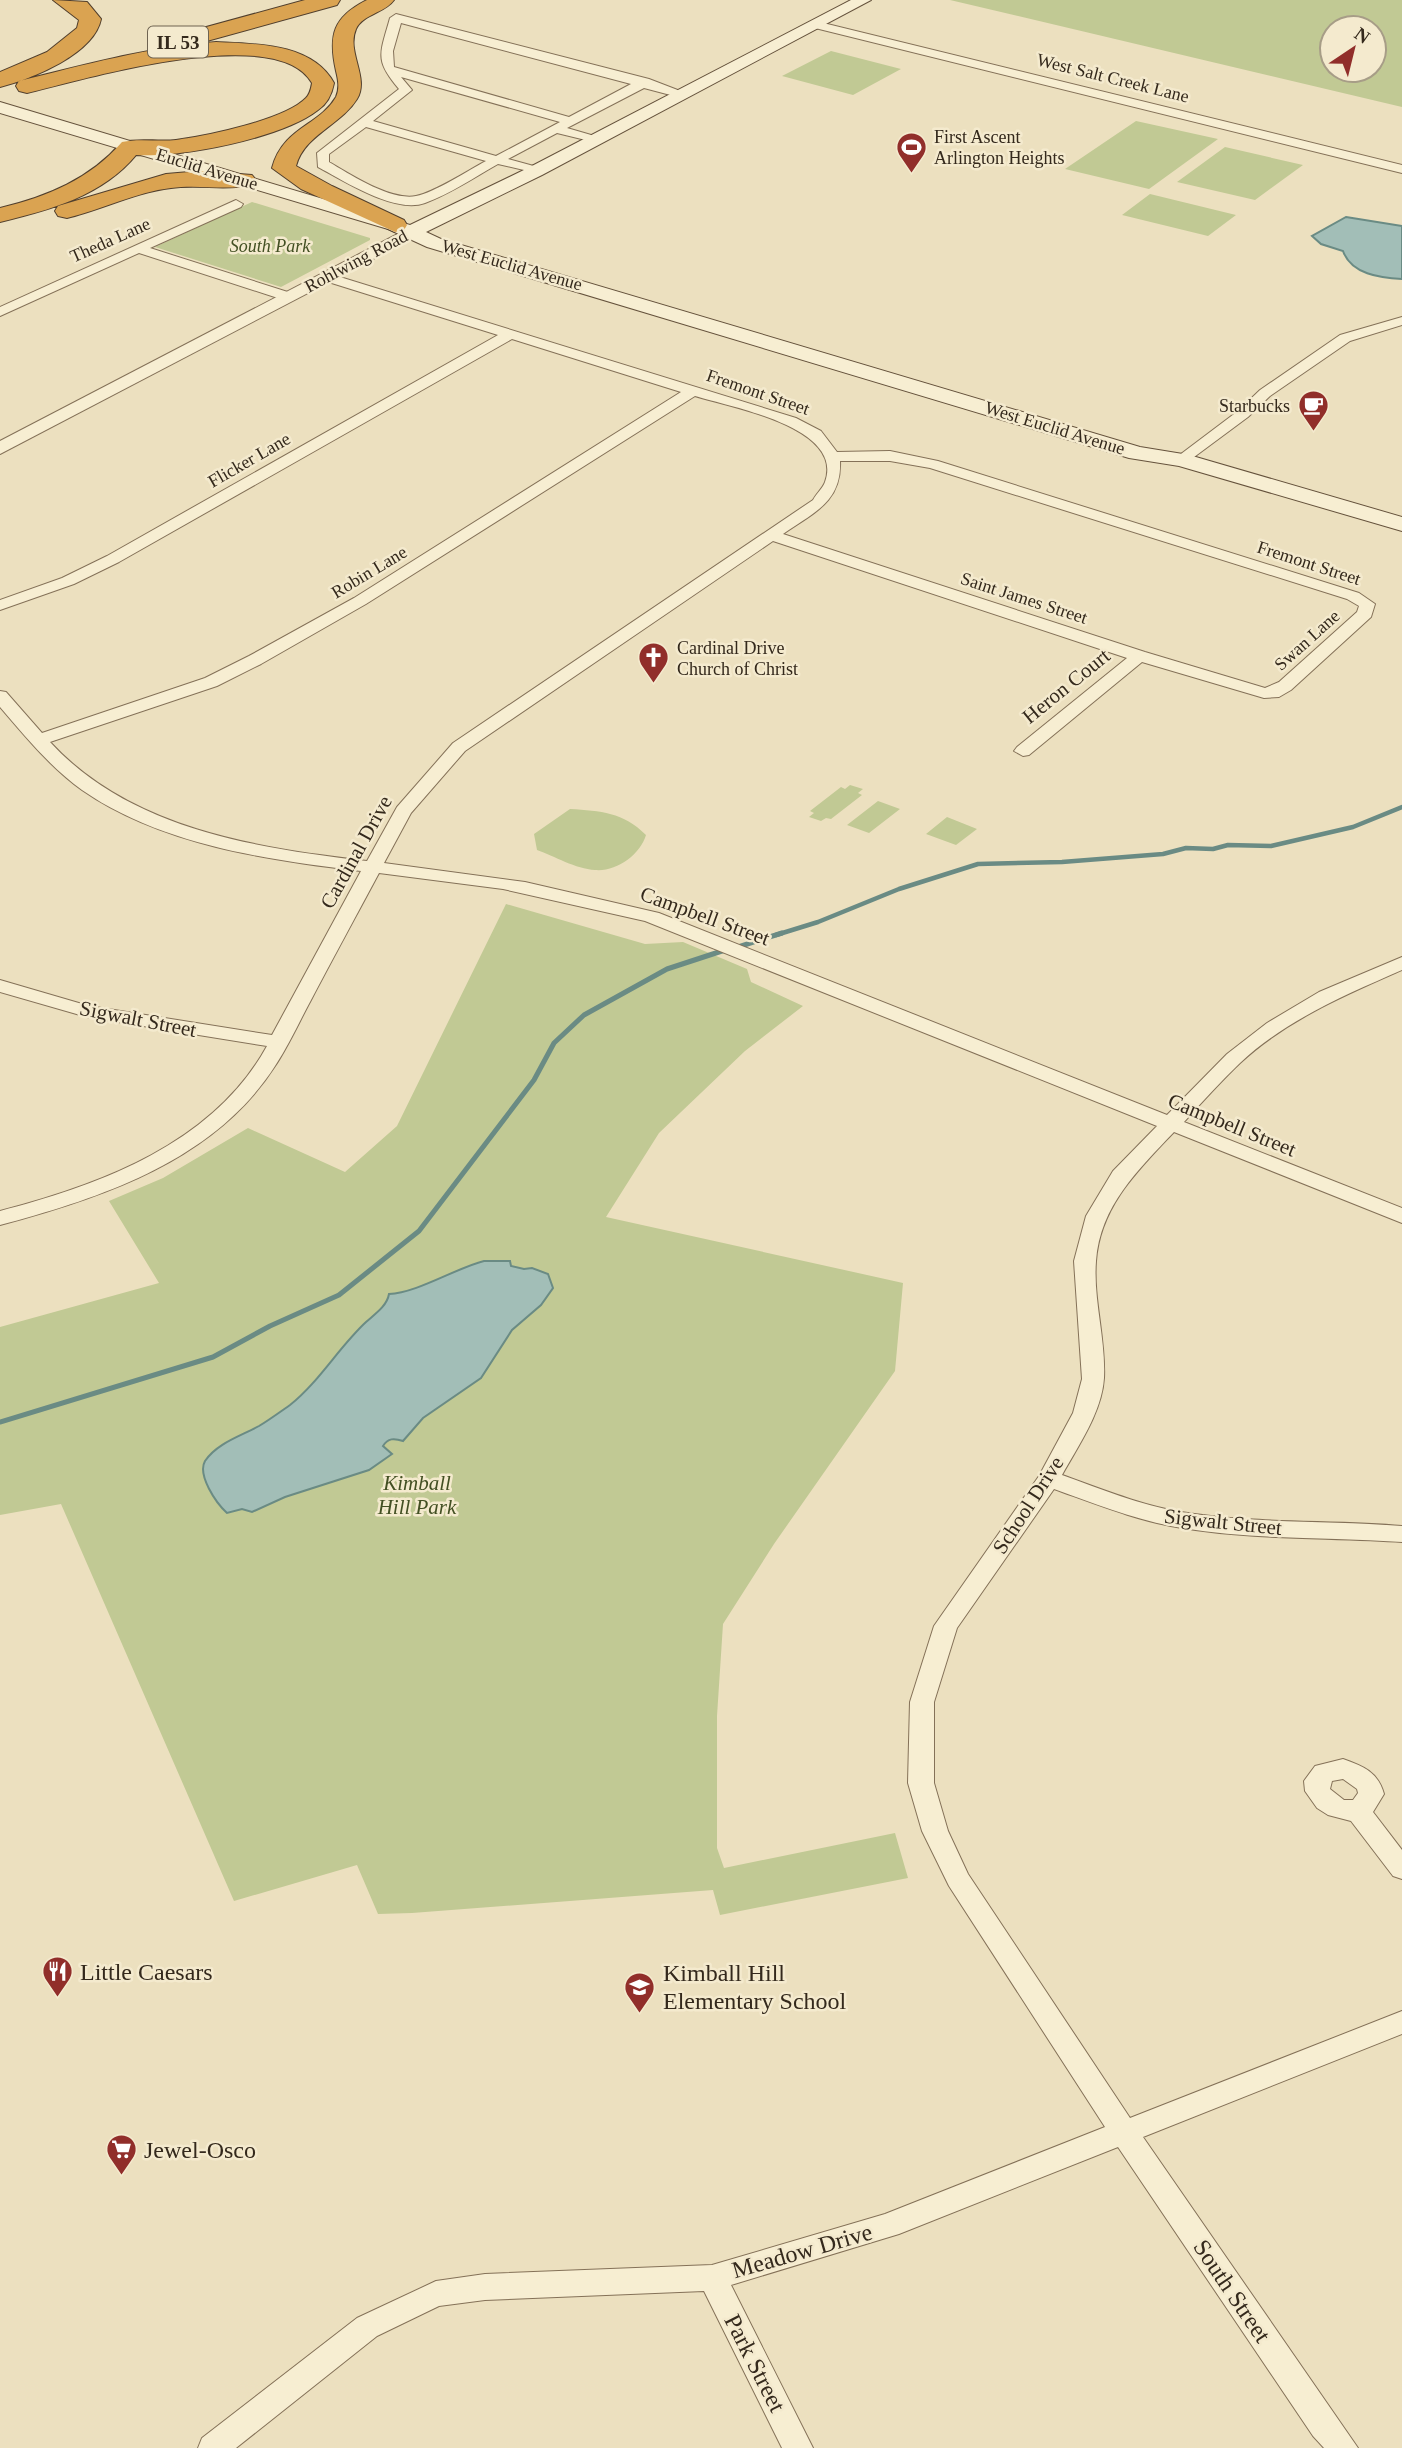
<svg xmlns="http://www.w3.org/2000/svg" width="1402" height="2448" font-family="Georgia,serif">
  <rect width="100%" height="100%" fill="#ece0bf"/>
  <path fill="#c1c994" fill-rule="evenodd" d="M950,0H1402V107ZM1332,28H1374V70H1332Z
    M831,51L901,69L853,95L782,76Z
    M1136,121L1218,139L1149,189L1065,169Z
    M1225,147L1303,165L1255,200L1177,182Z
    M1150,194L1236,215L1208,236L1122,215Z
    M252,202L370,238V240L281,287L155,247Z
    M850,785L863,789L858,793L862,795L831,819L826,818L821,821L809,817L814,813L810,811L841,787L845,789Z
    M878,801L900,809L869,833L847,825Z
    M570,809C601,811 623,812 646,835C640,855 616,872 595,870C576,869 554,856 537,850L534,834Z
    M947,817L977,829L956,845L926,834Z
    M506,904L645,944L683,942L747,969L751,982L803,1006L745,1051L659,1133L606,1217L903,1283L895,1371L774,1544L723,1624L717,1716V1848L724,1868L895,1833L908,1878L720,1915L713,1890L412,1913L378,1914L357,1865L234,1901L61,1504L0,1515V1327L159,1283L109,1201L163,1178L248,1128L345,1172L397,1126Z"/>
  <path fill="#a2beb7" stroke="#6a8b84" stroke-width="2" d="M1346,217L1402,226V279C1380,278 1351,274 1343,251L1321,244L1312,236Z
    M484,1261H510L511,1266L524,1269L532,1268L548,1274L553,1288L541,1305L512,1330L481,1378L423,1418L403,1441C394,1438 388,1438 383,1446L392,1454L369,1470L285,1497L252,1512L242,1509L227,1513C216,1503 197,1475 205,1461C217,1443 241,1436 259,1426C269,1420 280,1412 290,1405C319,1382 339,1347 366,1322C375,1314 387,1306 389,1294C417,1293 456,1268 484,1261Z"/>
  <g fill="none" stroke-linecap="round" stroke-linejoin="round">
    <path stroke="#6a8b84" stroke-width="4.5" d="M776,935L818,922L899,889L978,864L1062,862L1163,854L1186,848L1213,849L1228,845L1271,846L1353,827L1402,807"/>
    <path stroke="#6a8b84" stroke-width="5" d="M735,948L782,933
      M0,1422L213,1357L270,1326L339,1295L419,1231L534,1080L554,1043L584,1015L667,969L725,950"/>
    <defs>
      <path id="minor" d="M396,14L649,79L688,94L682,98L644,88L567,128L598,137V143L557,133L508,159L541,168V174L498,164C475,177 450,194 425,203C395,214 344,181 318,167L317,153L399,89C374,60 380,54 390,18ZM401,23L631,84L569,117L394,67L393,51ZM401,77L560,122L496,156L373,121L412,90ZM366,127L486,161C469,170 434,193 416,196C391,201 351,175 329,162V154Z
        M815,21L1402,165V173L811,27V23Z
        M236,200L243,204L241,207L150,248L294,294V300H284L139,253L0,316V307Z
        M327,273L796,418L821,431L837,452L890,451L938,461L1359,593L1375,604L1371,617L1291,690L1279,697L1264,698L1142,662L1029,755L1023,756L1014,751L1017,747L1127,658L773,541L465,751L411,813L384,863L525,882L659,913L1167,1115L1227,1054L1267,1023L1319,992L1402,957V970C1345,995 1286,1020 1240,1063C1220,1082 1202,1102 1184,1122L1402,1208V1223L1174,1132C1138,1170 1100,1206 1096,1261C1093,1300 1106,1339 1104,1378C1102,1412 1078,1446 1062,1475C1101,1489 1140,1505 1181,1512C1254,1524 1329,1520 1402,1526V1542C1329,1537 1255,1540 1182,1528C1138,1521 1096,1504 1054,1489L957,1628L934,1702V1783L948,1831L968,1874L1130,2118L1402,2011V2034L1143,2137L1358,2448H1324L1313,2436L1118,2147L899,2234L731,2285L813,2448H782L704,2291L485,2300L439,2306L377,2336L236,2448H198L202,2438L357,2318L436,2281L485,2274L712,2265L885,2214L1105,2127L949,1886L922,1831L908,1783L910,1702L934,1626L1039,1476L1073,1413L1082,1379L1074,1261L1086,1216L1113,1171L1157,1126L645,921L503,889L379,873C356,916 333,958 311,1000C299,1022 289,1045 275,1066C215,1160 102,1198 0,1225V1211C101,1185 214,1143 267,1046L87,1017L0,992V980L89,1006L272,1035L361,871C268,860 161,845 82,790C50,767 25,736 0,707V691L6,692L42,733L205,678L249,656L354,598L681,392L512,339L119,562L74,584L0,610V600L62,578L107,556L498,335L322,280L320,277ZM695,396C730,407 845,427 825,482C823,488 816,494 813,500L453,743L397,807L367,861C255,848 130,829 50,742L217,686L261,664L366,604ZM840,461H890L930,468L1347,599L1359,606L1357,612L1279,682L1265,688L1145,652L783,534C813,513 842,502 840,461Z
        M1402,317V325L1350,341L1270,396L1248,417L1186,463H1176L1173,460L1238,411L1260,390L1340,335Z
        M1343,1759C1363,1766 1378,1772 1384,1794L1373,1812L1402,1850V1879L1393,1876L1351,1821L1328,1815L1317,1808L1305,1791L1304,1781L1315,1766ZM1343,1779L1357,1789L1358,1793L1353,1800H1344L1330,1789L1332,1781Z"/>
      <path id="tertiary" d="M413,226L421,231L419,235L0,454V441Z"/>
      <path id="secondary" d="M851,0H871L542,175L426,232L441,239L1140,447L1189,455L1402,517V531L1179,466L1129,458L427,247L388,229L0,113V102L410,225L530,167Z"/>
      <path id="motorway" d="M53,0L87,2L101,19C94,54 32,79 0,87V72L47,52L77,28L79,20Z
        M305,0H340L337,5L196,44L188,42L185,37L188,32Z
        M367,0H394C385,13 363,14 356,29C346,52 370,78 357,99C341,125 304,135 296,166L332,186L404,220L407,225L404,230L395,232L301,189L272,168C283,127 319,126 336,97C340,88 338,79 336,71C328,35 333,17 367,0Z
        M216,42C256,44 312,43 334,83C332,94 327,104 318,110C282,138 181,158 136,155C102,196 50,210 0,222V208C47,197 90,179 122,142C139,138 158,142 176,140C206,136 285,120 306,98C310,94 311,89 312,83C277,21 82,80 27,93L19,91L16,86L19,81C84,65 149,47 216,42Z
        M201,171L252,175L256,180L252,185C227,191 198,184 171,188C136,192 101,210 67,218L58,216L55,211L58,206L166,174Z"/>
    </defs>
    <use href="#minor" stroke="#847158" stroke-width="2"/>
    <use href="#tertiary" stroke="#847158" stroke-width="2"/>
    <use href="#secondary" stroke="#65523c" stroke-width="2"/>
    <use href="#motorway" stroke="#513f2d" stroke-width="2"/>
    <use href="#minor" fill="#f7eed2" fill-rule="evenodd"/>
    <use href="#tertiary" fill="#f7eed2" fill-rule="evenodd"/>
    <use href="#secondary" fill="#f7eed2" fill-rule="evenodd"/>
    <use href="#motorway" fill="#daa351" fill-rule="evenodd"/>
  </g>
  <defs>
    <symbol id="stadium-pin" viewBox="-11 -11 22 30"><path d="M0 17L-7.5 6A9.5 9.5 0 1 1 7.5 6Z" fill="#912e2a" stroke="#f4eace"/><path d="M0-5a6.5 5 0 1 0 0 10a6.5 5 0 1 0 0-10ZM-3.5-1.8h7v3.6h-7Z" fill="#fff"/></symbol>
    <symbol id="cafe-pin" viewBox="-11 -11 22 30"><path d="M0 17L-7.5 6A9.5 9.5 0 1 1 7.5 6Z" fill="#912e2a" stroke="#f4eace"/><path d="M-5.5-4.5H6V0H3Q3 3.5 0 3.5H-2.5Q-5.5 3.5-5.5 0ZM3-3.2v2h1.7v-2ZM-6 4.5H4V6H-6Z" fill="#fff"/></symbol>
    <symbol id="church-pin" viewBox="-11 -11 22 30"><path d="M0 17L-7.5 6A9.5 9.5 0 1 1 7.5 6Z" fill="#912e2a" stroke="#f4eace"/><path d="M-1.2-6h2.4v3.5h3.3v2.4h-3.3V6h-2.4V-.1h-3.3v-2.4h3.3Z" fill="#fff"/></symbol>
    <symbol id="restaurant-pin" viewBox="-11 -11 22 30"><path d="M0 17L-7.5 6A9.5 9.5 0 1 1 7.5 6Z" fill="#912e2a" stroke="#f4eace"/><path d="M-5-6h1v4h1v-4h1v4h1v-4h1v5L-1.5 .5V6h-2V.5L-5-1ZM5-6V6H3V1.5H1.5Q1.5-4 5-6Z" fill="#fff"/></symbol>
    <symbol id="school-pin" viewBox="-11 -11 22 30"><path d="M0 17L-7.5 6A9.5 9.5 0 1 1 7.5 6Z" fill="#912e2a" stroke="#f4eace"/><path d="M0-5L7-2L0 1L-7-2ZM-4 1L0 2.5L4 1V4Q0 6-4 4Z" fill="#fff"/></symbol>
    <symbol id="supermarket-pin" viewBox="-11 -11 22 30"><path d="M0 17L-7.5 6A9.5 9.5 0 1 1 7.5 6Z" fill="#912e2a" stroke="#f4eace"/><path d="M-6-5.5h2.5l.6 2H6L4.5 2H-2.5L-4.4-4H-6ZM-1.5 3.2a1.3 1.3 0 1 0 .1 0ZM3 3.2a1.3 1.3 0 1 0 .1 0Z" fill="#fff"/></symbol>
  </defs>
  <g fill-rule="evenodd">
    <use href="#stadium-pin" x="894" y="130" width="35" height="47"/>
    <use href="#cafe-pin" x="1296" y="388" width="35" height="47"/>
    <use href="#church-pin" x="636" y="640" width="35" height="47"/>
    <use href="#restaurant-pin" x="40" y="1954" width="35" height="47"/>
    <use href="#school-pin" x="622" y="1970" width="35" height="47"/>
    <use href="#supermarket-pin" x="104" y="2132" width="35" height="47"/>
  </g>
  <g text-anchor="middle" stroke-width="5" stroke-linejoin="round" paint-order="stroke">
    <g font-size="18" fill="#34291c" stroke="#f4eace">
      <text transform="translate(1113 78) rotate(14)" y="6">West Salt Creek Lane</text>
      <text transform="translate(207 169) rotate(17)" y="6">Euclid Avenue</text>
      <text transform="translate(110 240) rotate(-24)" y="6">Theda Lane</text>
      <text transform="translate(356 261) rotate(-28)" y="6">Rohlwing Road</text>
      <text transform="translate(512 265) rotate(16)" y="6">West Euclid Avenue</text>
      <text transform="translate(758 392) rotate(19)" y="6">Fremont Street</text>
      <text transform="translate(1055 428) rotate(17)" y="6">West Euclid Avenue</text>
      <text transform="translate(249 460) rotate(-30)" y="6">Flicker Lane</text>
      <text transform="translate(1309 563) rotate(18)" y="6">Fremont Street</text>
      <text transform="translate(369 572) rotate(-31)" y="6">Robin Lane</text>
      <text transform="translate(1024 598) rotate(18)" y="6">Saint James Street</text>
      <text transform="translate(1307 640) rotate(-42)" y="6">Swan Lane</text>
    </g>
    <g font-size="18" fill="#34291c" stroke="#f4eace" text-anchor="start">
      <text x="934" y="143">First Ascent<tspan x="934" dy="21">Arlington Heights</tspan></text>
      <text x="1290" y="412" text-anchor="end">Starbucks</text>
      <text x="677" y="654">Cardinal Drive<tspan x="677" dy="21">Church of Christ</tspan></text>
    </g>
    <g font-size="18" font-style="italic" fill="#435023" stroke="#f4eace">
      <text x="270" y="252">South Park</text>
    </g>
    <rect fill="#f4eace" stroke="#6e6351" stroke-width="2" x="148" y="26.5" width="60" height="31" rx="5"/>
    <g font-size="19" font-weight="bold" fill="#34291c">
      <text x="178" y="49">IL 53</text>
    </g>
    <g font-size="21" fill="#34291c" stroke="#f4eace">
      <text transform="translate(1066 686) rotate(-39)" y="7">Heron Court</text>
      <text transform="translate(356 852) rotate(-61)" y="7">Cardinal Drive</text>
      <text transform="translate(705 916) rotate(20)" y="7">Campbell Street</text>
      <text transform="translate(138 1019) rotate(11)" y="7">Sigwalt Street</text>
      <text transform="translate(1232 1125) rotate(22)" y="7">Campbell Street</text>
      <text transform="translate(1028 1505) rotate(-57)" y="7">School Drive</text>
      <text transform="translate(1223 1522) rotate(6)" y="7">Sigwalt Street</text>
    </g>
    <g font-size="21" font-style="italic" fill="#435023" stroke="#f4eace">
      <text x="417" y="1490">Kimball<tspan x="417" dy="24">Hill Park</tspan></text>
    </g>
    <g font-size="24" fill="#34291c" stroke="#f4eace" text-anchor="start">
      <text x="80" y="1980">Little Caesars</text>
      <text x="663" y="1981">Kimball Hill<tspan x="663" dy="28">Elementary School</tspan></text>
      <text x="144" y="2158">Jewel-Osco</text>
    </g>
    <g font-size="24" fill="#34291c" stroke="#f4eace">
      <text transform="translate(802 2251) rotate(-16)" y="8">Meadow Drive</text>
      <text transform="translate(1232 2291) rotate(56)" y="8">South Street</text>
      <text transform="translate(755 2363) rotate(63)" y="8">Park Street</text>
    </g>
  </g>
  <g transform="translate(1353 49) rotate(35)"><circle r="33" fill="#f4eace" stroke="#a79d87" stroke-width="2"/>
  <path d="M0-5L12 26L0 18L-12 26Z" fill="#912e2a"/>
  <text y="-10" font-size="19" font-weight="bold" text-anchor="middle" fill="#34291c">N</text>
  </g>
</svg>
